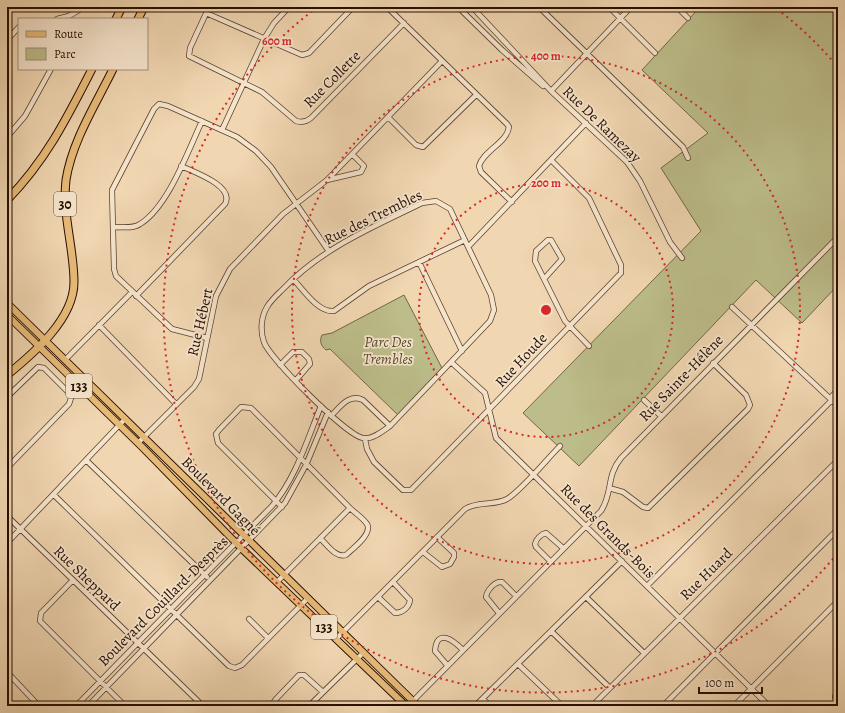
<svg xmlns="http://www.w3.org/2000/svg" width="845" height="713" font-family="Alegreya,serif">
  <rect width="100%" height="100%" fill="#f0d6b1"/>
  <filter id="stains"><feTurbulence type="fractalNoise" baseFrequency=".005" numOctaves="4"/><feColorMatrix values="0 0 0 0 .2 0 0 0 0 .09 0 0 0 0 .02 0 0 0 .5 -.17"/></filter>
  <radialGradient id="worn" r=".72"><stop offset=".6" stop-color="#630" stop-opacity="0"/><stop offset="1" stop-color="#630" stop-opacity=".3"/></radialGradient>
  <path fill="#bcbd8a" stroke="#726645" d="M700,7H838V285L802,323L756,280L579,466L523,413L701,231L661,168L708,133L642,70Z
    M404,295L443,370L399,416L330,349L326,350C321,346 319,341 322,335L332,333Z"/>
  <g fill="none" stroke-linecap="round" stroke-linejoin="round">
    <defs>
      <path id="minor" d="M209,7L190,48L189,56L262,92L296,121C302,123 306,122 311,118L404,23
        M387,7L507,124L509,127C507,143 483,151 479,166L481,172L512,202
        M458,7L502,50L543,86
        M472,7L551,91L627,162L640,181L670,242L682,258
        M539,7L683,147L688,158
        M609,7L655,53
        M677,7L688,18
        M206,13L302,55L309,53L353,7
        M57,19L69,16L84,7
        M7,40L19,27
        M551,91L631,7
        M388,117L416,145L423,147L476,95
        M222,130L264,39L274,23L289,7
        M7,137L25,116L51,69
        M327,180L361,172L364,166L352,154
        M436,201L450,209L491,295L494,310L490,321L390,426C383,431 372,440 363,438C347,436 269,358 264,342C260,331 261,317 267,307C271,300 278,294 283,289C322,248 373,227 422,203Z
        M113,227C121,227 133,229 140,224C168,207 188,151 202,121
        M468,247L586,123
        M419,262L462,351
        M293,279C303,289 318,313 334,311L369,286L465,240
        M544,279L562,259L551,240H548L536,251L535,261L565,321L589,346
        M136,296L225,204C235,186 194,172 181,166
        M732,307L838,406
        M838,316L836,322L838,325
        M99,325L176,404
        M207,338L172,329L116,276L114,269L112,190L154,109L159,104L168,106L237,137L256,151L271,167L328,250
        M65,360L132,292
        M451,362L485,393L496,438L769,706
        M280,365L293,352H302L309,359L310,364L296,380
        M7,397L38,367L44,368L70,394L71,398L69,404L7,468
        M830,398L838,390
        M644,400L661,416
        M331,416C340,407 349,393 363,400L390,426
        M365,439L367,449L374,462L403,490H411L621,273V265L589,198L551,160
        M138,443L194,387L199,379L216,296L230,269L283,214L327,180L442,61
        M86,460L207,577
        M609,488L623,492L643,507L648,508L748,409L750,405L746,395L713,363
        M54,495L229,666L235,668L242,665L308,598
        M7,516L203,706
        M321,539C328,546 336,558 346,555C352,549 373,534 367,524C363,518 355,513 350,508
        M7,543L125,419
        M423,552L442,567L450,564L454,557V553L437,537
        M550,561L536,547L535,544C536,539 541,534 546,533L563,548
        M73,580L41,613L40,621L125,706
        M278,581L350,508L251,408L241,407L219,430L216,434L218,443L282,507
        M647,586L832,400
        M378,597L395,613C402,613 409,608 410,600L408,598L393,582
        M586,597L644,653
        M499,613L486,597C487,590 495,581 502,582L516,596
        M249,619L268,638
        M551,631L610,688
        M336,639L465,509C478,501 494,506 507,499C521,491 547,459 560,446
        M518,664L562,706
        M447,665L435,651C437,627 454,641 463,650
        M7,672L39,706
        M838,687L835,697L838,701
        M483,699L490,706
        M76,706L272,506C296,478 307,440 321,406
        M88,706L285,503L306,465L328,412
        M276,706L274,702L276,699L299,675H304L323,692
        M309,706L363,653
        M408,706L601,511C613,493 606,476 621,458L838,237
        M475,706L622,561
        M592,706L838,460
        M663,706L838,529
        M734,706L838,601"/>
      <path id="major" d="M7,303L418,706
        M7,315L141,446L242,549L406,706"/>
      <path id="highway" d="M116,19L122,7
        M138,19L144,7
        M7,200C46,160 67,118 92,69
        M7,375C34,353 74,319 74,282C74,248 62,215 66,180C72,141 96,104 113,69"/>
    </defs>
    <use href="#minor" stroke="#59402c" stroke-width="6"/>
    <use href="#major" stroke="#270e00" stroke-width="8"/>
    <use href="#highway" stroke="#270e00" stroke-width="9"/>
    <use href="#minor" stroke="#f5e4cc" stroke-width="4.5"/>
    <use href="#major" stroke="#e8bb78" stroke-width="6"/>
    <use href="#highway" stroke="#e8bb78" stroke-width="7"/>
  </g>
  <g fill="none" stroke="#d62828" stroke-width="2" stroke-dasharray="2 4">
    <circle cx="546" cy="310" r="127"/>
    <circle cx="546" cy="310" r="254"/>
    <path d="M837 554A380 380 0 1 1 315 9M777 9A380 380 0 0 1 837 66"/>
  </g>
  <g text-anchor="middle" stroke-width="3.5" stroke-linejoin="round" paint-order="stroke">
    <g fill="#f5e4cc" stroke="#654e3d" stroke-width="1">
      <rect x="54" y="192" width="22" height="24" rx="3"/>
      <rect x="66" y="374" width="26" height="24" rx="3"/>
      <rect x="311" y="615" width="26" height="24" rx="3"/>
    </g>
    <g font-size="14" font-weight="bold" fill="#270e00">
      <text x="65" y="209">30</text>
      <text x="79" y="391">133</text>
      <text x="324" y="632">133</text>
    </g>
    <g font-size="15" fill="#270e00" stroke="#f5e4cc">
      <text transform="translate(332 79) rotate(-45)" y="5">Rue Collette</text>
      <text transform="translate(602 124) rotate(44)" y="5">Rue De Ramezay</text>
      <text transform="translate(373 217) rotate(-26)" y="5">Rue des Trembles</text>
      <text transform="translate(200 322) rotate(-77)" y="5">Rue Hébert</text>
      <text transform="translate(521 360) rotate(-47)" y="5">Rue Houde</text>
      <text transform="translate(681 378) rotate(-46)" y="5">Rue Sainte-Hélène</text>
      <text transform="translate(221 496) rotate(45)" y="5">Boulevard Gagné</text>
      <text transform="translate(608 531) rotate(45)" y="5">Rue des Grands-Bois</text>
      <text transform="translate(706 574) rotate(-45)" y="5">Rue Huard</text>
      <text transform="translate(87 578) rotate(44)" y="5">Rue Sheppard</text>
      <text transform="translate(163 601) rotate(-45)" y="5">Boulevard Couillard-Desprès</text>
    </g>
    <g font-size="15" font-style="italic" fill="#5b4b30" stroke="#f5e4cc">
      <text x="388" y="347">Parc Des<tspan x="388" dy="17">Trembles</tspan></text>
    </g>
  </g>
  <circle cx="546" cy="310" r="6" fill="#d62828" stroke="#f5e4cc" stroke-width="2"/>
  <g font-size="12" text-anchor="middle" font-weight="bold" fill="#d62828" stroke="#f5e4cc" stroke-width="3.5" stroke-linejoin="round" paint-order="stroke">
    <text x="277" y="45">600 m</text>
    <text x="546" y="60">400 m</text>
    <text x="546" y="187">200 m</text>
  </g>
  <rect width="845" height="713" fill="none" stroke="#f0d6b1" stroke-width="24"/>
  <rect x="8" y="8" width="829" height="697" fill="none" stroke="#270e00" stroke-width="2"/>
  <rect x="12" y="12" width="821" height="689" fill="none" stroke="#270e00"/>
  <rect x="18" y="18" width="130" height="52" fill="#f5e4cc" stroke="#a38e7a"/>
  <rect x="26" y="31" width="20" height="6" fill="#e8bb78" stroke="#a38e7a"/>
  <text x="54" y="38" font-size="12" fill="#270e00">Route</text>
  <rect x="26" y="48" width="20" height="12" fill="#bcbd8a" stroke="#a38e7a"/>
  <text x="54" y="58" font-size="12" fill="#270e00">Parc</text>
  <path d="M699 687v6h63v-6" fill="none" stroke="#270e00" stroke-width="2"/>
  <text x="705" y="687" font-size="12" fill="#270e00" stroke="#f5e4cc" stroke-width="3" paint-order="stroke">100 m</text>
  <rect width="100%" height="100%" filter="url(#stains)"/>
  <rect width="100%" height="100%" fill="url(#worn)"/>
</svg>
